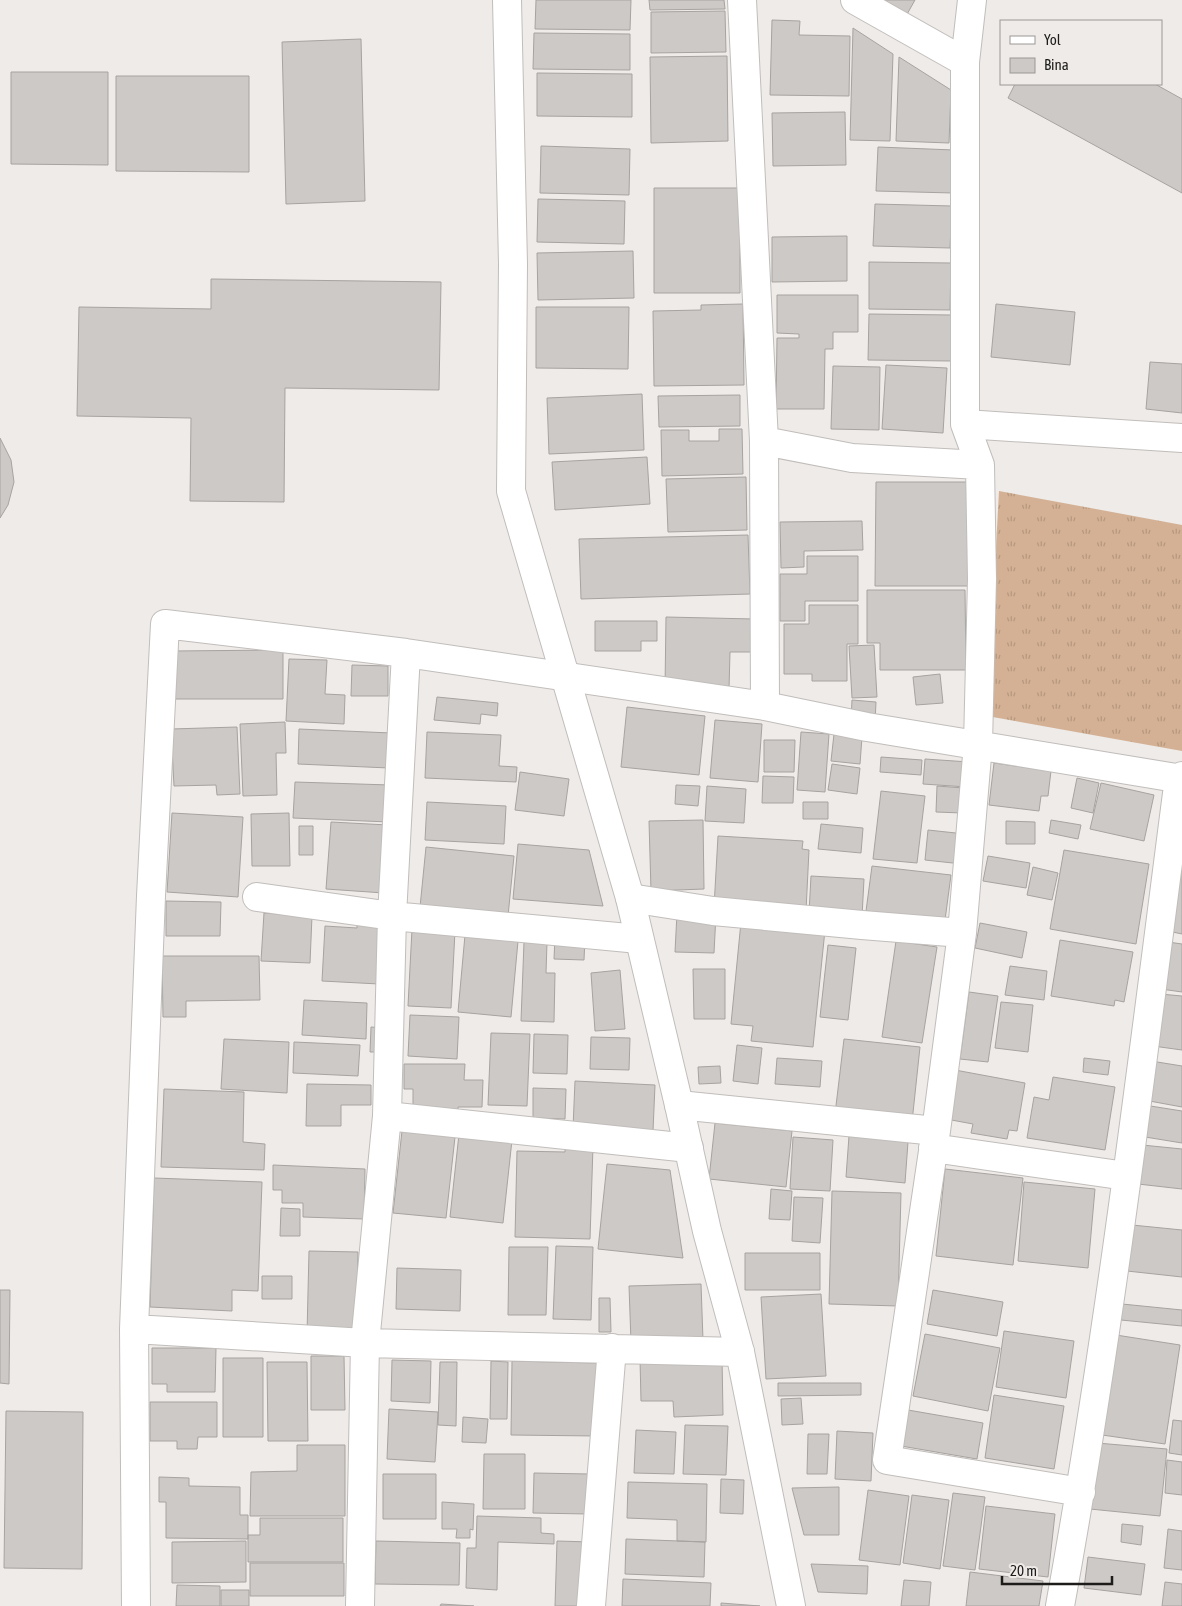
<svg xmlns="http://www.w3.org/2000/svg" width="1182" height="1606" font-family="'Asap Condensed',sans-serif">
  <defs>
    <pattern id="grass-tufts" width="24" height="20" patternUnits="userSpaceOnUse" patternTransform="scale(1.25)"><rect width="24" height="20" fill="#d4b194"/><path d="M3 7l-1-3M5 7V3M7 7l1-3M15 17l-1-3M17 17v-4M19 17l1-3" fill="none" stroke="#b6987f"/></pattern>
  </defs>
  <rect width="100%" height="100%" fill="#eeebe8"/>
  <path fill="url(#grass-tufts)" d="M999,491L1182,525V751L987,716Z"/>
  <path fill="#ccc9c6" stroke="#a6a3a0" d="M536,0H631L630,30L535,29Z
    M649,0H724L725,9L650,10Z
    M878,0H915L906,16Z
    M725,11L726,52L651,53V12Z
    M772,20L800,21L799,35L850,36L849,96L770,95Z
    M853,28L893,54L890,141L850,140Z
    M534,33L630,34V70L533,69Z
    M361,39L365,201L286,204L282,42Z
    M727,56L728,141L651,143L650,57Z
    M899,57L951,90L949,143L896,141Z
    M11,72H108V165L11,164Z
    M537,73L632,74V117L537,116Z
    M116,76H249V172L116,171Z
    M1015,84H1155L1182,99V193L1008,98Z
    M845,112L846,165L773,166L772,113Z
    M541,146L630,149L629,195L540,193Z
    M878,147L954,150L953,193L876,191Z
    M654,188H740V293H654Z
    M538,199L625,201L624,244L537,242Z
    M875,204L952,206L950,248L873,246Z
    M847,236V281L772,282V237Z
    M633,251L634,298L538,300L537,253Z
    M869,262L951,263L950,310L869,309Z
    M211,279L441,282L439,390L285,388L284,502L190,501L191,418L77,416L79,307L211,309Z
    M777,295H858V332H833V349H825L824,409H776L777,338H799V334L777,333Z
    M743,304L744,385L654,386L653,311L701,310V305Z
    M996,304L1075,312L1070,365L991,357Z
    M536,307H629L628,369L536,368Z
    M869,314L952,315L951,361L868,360Z
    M1150,362L1182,364V413L1146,409Z
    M886,365L947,368L943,433L882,429Z
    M833,366L880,367L879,430L831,429Z
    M642,394L644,450L549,454L547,398Z
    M740,395V426L659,427L658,396Z
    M719,429H742L743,474L662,476L661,430H689V441H719Z
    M0,438L11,460L14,482L8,505L0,518Z
    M647,457L650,504L555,510L552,462Z
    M746,477L747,530L668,532L666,479Z
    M876,482H970V586H875Z
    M862,521L863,550L804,551V567L781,568L780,522Z
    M748,535L750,594L581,599L579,539Z
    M807,556H858V601H805V621H780V574H807Z
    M867,590H965L966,670H880V643H867Z
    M809,605H858V644H847V681H812V674H784V624H809Z
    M666,617L754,619L753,652H730L729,689L665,688Z
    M595,621H657V641H641V651H595Z
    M874,645L877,697L852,698L849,646Z
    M283,650V699H172V651Z
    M289,659L327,660L325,694L345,695L344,724L286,721Z
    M352,665L388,666V696H351Z
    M940,674L943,703L916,705L913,677Z
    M437,697L498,703L497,716L481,714L480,724L434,720Z
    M852,700L876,702L875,722L851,721Z
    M627,707L705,716L699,775L621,767Z
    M715,720L762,724L758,782L710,778Z
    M285,722L286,753H276L277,795L243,796L240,724Z
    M237,727L240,794L217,795L216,785L174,786L171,729Z
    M299,729L391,733L389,768L298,764Z
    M427,732L501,735L499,766L517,767L516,782L425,778Z
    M801,732L829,734L825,792L797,790Z
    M834,734L862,737L860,764L831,761Z
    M764,740H795L794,772H764Z
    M881,757L922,760L921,775L880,772Z
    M925,759L969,762L967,787L923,784Z
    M994,763L1051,771L1048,796H1041L1039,811L989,805Z
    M832,764L860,768L857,794L828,790Z
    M520,772L569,779L564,816L515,810Z
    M763,776L794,777L793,803H762Z
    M1077,778L1099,783L1093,813L1071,808Z
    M295,782L390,785L389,822L293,818Z
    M1101,783L1154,795L1144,841L1090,829Z
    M676,785L700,786L698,806L675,804Z
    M707,786L746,789L744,823L705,821Z
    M937,786L964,788L962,813L936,812Z
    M881,791L925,796L917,863L873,859Z
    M427,802L506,806L504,844L425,840Z
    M803,802H828V819H803Z
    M172,813L243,817L238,897L167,892Z
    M289,813L290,866H252L251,814Z
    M703,820L704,889L651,891L649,821Z
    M1051,820L1081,825L1078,839L1049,833Z
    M1006,821L1035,822V844H1006Z
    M331,822L388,825L384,893L326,889Z
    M821,824L863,828L861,853L818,849Z
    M299,826H313V855H299Z
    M928,830L965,834L962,864L925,860Z
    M718,836L803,841L802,849L809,850L806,911L714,907Z
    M1182,841V934L1168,931Z
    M518,844L589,850L603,906L513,899Z
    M426,847L514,856L508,916L420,907Z
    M1064,850L1149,864L1136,944L1050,929Z
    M988,856L1030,863L1026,888L983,881Z
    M872,866L951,875L945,920L866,911Z
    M1033,867L1058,873L1052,900L1027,895Z
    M811,876L864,879L862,917L809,913Z
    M166,901L221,902L220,936H166Z
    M264,913L312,916L310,963L261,961Z
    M677,913L716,914L714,953L675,952Z
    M357,922L382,923L379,984L322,981L325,926L357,928Z
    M741,922L825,930L813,1047L751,1041L753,1026L731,1024Z
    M980,923L1027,932L1022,958L975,948Z
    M412,929L455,931L451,1008L408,1006Z
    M465,935L518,941L511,1017L458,1012Z
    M555,937L585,938L584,960L554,959Z
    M1060,940L1133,952L1124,1002L1115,1000L1114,1006L1051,996Z
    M896,941L937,947L922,1043L882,1037Z
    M524,942H547L546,973H555L554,1022L521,1021Z
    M1168,942L1182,944V992L1161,989Z
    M828,945L856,948L848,1020L820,1017Z
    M162,956H259L260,1000L186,1001V1017H163Z
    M1010,966L1047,971L1044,1000L1005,995Z
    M693,969H725V1019H694Z
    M620,970L625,1029L595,1031L591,973Z
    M969,992L998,996L988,1062L960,1059Z
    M1160,994L1182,996V1050L1153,1046Z
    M304,1000L367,1003L366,1039L302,1035Z
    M1001,1002L1033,1005L1028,1052L995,1048Z
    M410,1015L459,1017L457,1059L408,1056Z
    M371,1027L384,1028L383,1052H370Z
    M491,1033L530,1034L527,1106L488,1105Z
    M534,1034L568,1035L567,1074L533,1073Z
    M591,1037L630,1038L629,1070L590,1069Z
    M224,1039L289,1042L287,1093L221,1089Z
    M844,1039L920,1047L912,1122L835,1114Z
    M294,1042L360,1045L358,1076L293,1073Z
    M737,1045L762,1048L758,1084L733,1081Z
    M777,1058L822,1061L820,1087L775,1084Z
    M1084,1058L1110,1061L1108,1075L1083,1072Z
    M1151,1061L1182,1066V1107L1144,1100Z
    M404,1064H465L464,1080H483L482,1107H458V1112H413V1089H404Z
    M720,1066L721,1083L699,1084L698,1067Z
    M955,1070L1025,1083L1017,1131L1009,1130L1007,1139L971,1133L973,1124L946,1119Z
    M1053,1077L1115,1087L1105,1150L1027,1138L1034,1097L1049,1100Z
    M575,1081L655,1085L653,1131L573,1128Z
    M307,1084L371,1085V1105H341V1126H306Z
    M533,1088L566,1089L565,1119L533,1118Z
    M164,1089L244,1092L243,1142L265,1144L264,1170L161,1167Z
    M1144,1105L1182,1111V1143L1139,1136Z
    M715,1123L792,1131L786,1187L709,1179Z
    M402,1131L455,1137L446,1218L393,1213Z
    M459,1134L512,1140L503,1223L450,1217Z
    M849,1136L908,1142L905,1183L846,1177Z
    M793,1137L833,1140L830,1191L790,1189Z
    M565,1145L593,1146L590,1239L515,1237L517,1151L565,1152Z
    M1142,1145L1182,1149V1189L1138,1184Z
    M607,1164L670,1170L683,1258L598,1249Z
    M273,1165L365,1169L364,1219L303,1217V1203H282V1190H273Z
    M945,1169L1023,1178L1013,1265L936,1256Z
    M154,1178L262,1182L258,1291L232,1290V1311L150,1307Z
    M1024,1182L1095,1189L1088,1268L1018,1261Z
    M771,1189L792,1191L790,1220L769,1219Z
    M832,1191L901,1193L898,1306L829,1304Z
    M794,1197L823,1198L820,1243L792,1241Z
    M281,1208L300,1209V1236H280Z
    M1132,1225L1182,1230V1277L1127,1271Z
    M556,1246L593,1247L591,1320L553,1319Z
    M509,1247H548L546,1315H508Z
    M309,1251L358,1252L356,1336L307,1334Z
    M745,1253H820V1290H745Z
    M397,1268L461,1270L460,1311L396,1309Z
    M262,1276H292V1299H262Z
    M701,1284L703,1340L631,1342L629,1286Z
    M0,1290H10L9,1384L0,1383Z
    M933,1290L1003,1302L997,1336L927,1324Z
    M821,1294L826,1376L766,1379L761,1297Z
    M599,1298H610L611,1332H599Z
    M1122,1304L1182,1310V1326L1121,1320Z
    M1004,1331L1074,1341L1066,1398L996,1387Z
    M925,1334L1000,1348L988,1411L913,1396Z
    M1116,1335L1180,1345L1165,1444L1102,1435Z
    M152,1348H216L215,1392H167V1384H152Z
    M311,1356H344L345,1410H311Z
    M722,1357L723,1415L674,1417L673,1401H641L640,1359Z
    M223,1358H263V1437H223Z
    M392,1360L431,1361L430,1403L391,1401Z
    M491,1361L508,1362L507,1419H490Z
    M512,1361L597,1363L596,1436L511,1435Z
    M267,1362H307L308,1441H268Z
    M440,1362H457L456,1426L438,1425Z
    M778,1383H861V1395L778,1396Z
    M994,1395L1064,1406L1054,1469L985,1458Z
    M801,1398L803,1424L782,1425L781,1399Z
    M150,1402H217V1437H198L197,1449H177V1441H150Z
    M389,1409L438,1412L435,1462L387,1459Z
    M908,1410L983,1423L977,1459L901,1446Z
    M6,1411L83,1412L82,1569L4,1568Z
    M463,1417L488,1419L486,1443L462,1442Z
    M1173,1420L1182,1421V1455L1169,1453Z
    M685,1425L728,1426L726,1475L683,1474Z
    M636,1430L676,1432L674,1474L634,1473Z
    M837,1431L873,1433L871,1481L835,1479Z
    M808,1434H829L827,1474H807Z
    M1097,1443L1167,1449L1160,1516L1090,1509Z
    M297,1445H345V1516H250L251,1472L297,1471Z
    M484,1454H525V1509H483Z
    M1167,1460L1182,1462V1495L1165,1493Z
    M534,1473L589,1474L588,1514L533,1513Z
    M383,1474H436V1519H383Z
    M159,1477L189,1478V1486L240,1487V1515H248V1539L166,1538V1502H159Z
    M721,1479L744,1480L743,1514L720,1513Z
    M628,1482L707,1484L706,1542L677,1541V1520L627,1518Z
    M839,1487V1535H804L792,1488Z
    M868,1490L909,1496L900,1565L859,1560Z
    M953,1493L985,1497L975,1570L943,1566Z
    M912,1495L949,1500L940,1569L903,1563Z
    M442,1502L474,1504L473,1530L470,1529V1538H456L457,1529H442Z
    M986,1506L1055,1514L1048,1577L979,1569Z
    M477,1516L541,1518V1533L554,1534V1544L498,1542L497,1590L466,1588L467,1548H476Z
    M260,1518H343V1562H248V1535H260Z
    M1122,1524L1143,1526L1141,1545L1121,1542Z
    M1168,1529L1182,1531V1570L1164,1568Z
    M626,1539L705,1542L704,1577L625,1574Z
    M246,1541V1582L172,1583V1542Z
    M376,1541L460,1543L459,1585L375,1584Z
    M557,1541L591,1542L589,1606H555Z
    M1088,1557L1145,1564L1141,1595L1084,1588Z
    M250,1563H344V1596H250Z
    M811,1564L868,1566L867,1594L818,1592Z
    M970,1572L1043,1581L1039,1606H966Z
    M623,1579L711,1583L710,1606H622Z
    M904,1580L931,1582L929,1606H901Z
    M1165,1582L1182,1584V1606H1162Z
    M177,1585L220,1586V1606H176Z
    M221,1590H249V1606H221Z
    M721,1603L760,1606H721Z
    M441,1604L474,1606H440Z"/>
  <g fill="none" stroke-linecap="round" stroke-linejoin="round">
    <defs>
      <path id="minor" d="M742,0L764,441L765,706
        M855,0L965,62
        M972,0L965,62V424L980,465L982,579L978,744L962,933L936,1131L887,1460L1081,1492
        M965,424L1182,438
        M764,441L852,458L980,465
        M257,897L392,916L639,939
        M630,898L713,911L862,925L962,933
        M679,1105L936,1131
        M387,1116L689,1148
        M933,1148L1126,1176
        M134,1329L365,1343L740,1352
        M136,1606L134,1329L151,896L165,624L406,653L765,706L867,727L1182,779
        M360,1606L365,1343L387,1116L392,916L406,653
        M591,1606L612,1348
        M1060,1606C1110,1332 1143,1055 1179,778L1182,776"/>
      <path id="tertiary" d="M507,0L513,264L511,491L630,898L679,1105L707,1231L740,1352L791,1606"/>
    </defs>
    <use href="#minor" stroke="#c1bdbb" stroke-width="30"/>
    <use href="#tertiary" stroke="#c1bdbb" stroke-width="30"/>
    <use href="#minor" stroke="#fff" stroke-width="28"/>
    <use href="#tertiary" stroke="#fff" stroke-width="28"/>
  </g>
  <rect x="1000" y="20" width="162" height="65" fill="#eeebe8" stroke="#9a9896"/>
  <rect x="1010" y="36" width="25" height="8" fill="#ffffff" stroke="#9a9896"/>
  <text x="1044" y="45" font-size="15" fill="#1d1c1b">Yol</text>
  <rect x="1010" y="58" width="25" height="15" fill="#ccc9c6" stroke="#9a9896"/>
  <text x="1044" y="70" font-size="15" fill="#1d1c1b">Bina</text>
  <path d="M1002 1576v8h110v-8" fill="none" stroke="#1d1c1b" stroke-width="2.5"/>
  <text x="1010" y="1576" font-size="15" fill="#1d1c1b" stroke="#eeebe8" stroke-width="4" paint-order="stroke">20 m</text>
</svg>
